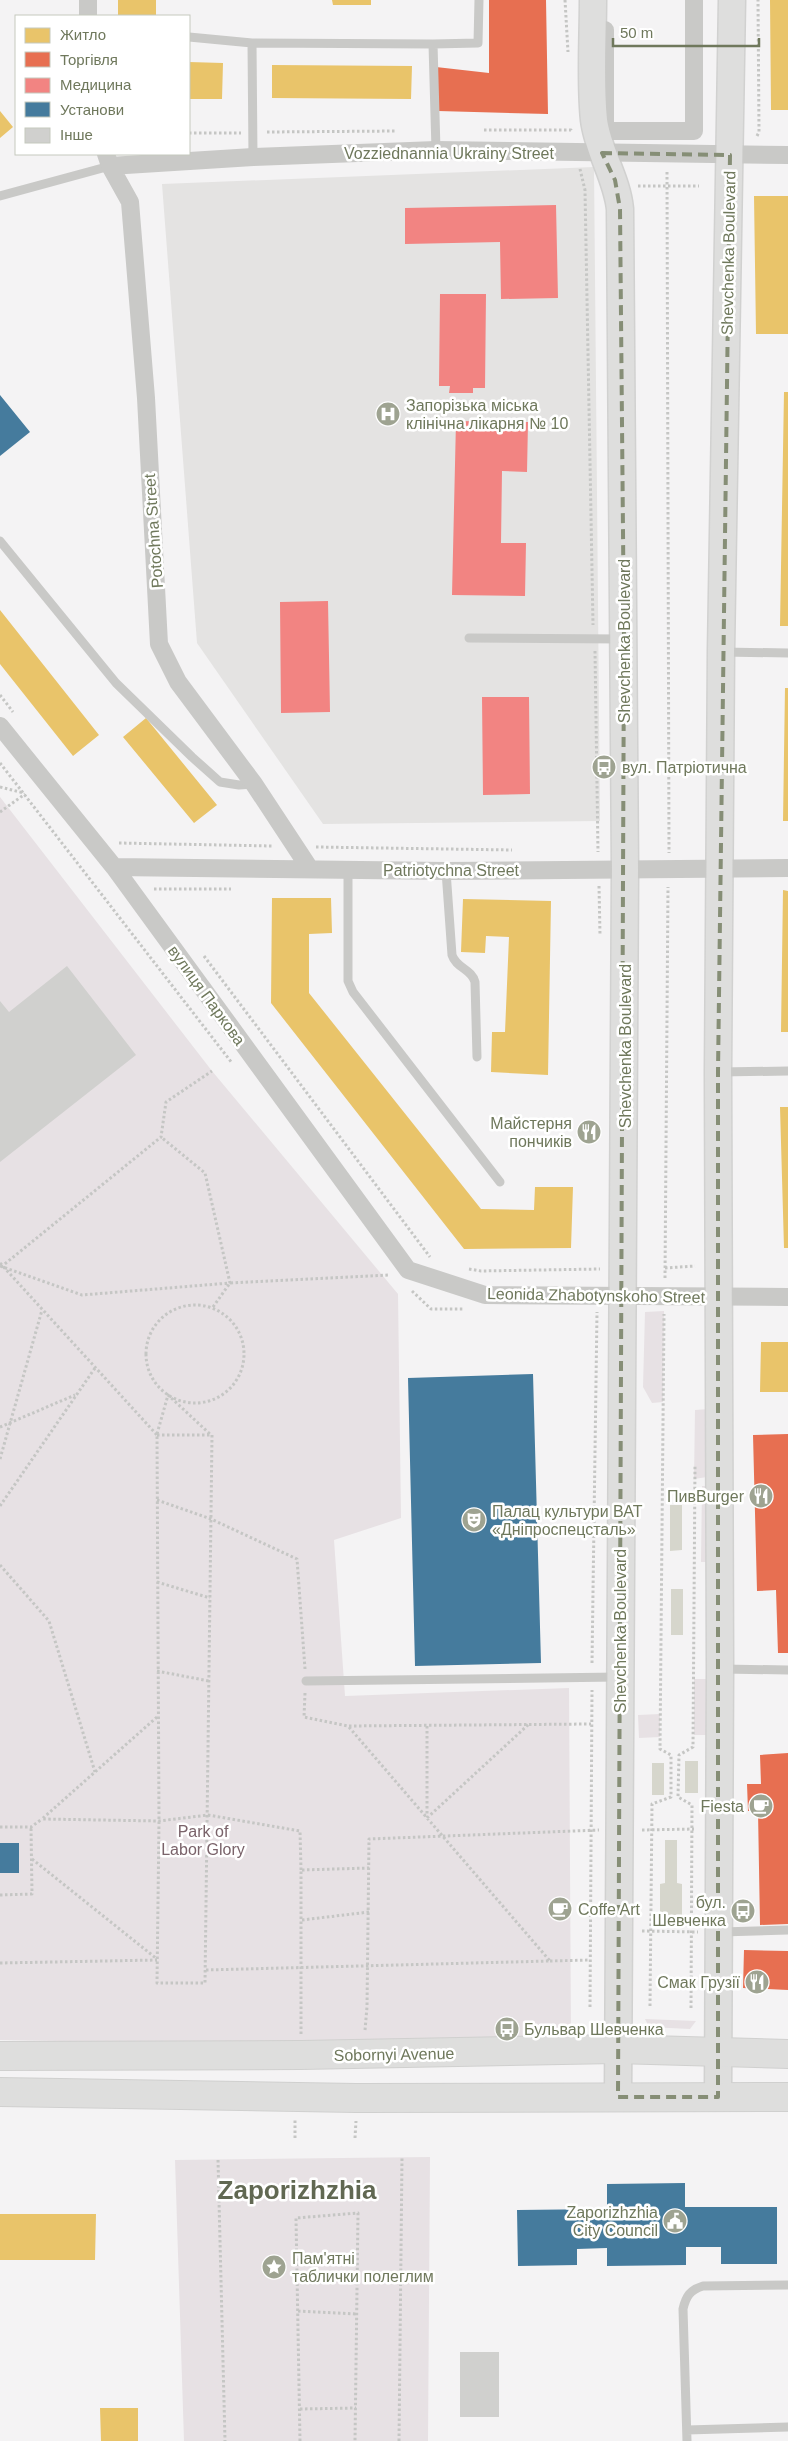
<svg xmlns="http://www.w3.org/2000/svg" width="788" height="2441" font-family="Arial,sans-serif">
  <rect width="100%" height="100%" fill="#f4f3f4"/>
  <path fill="#e4e3e2" d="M594,167L600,821L323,824L197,643L162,184Z"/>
  <path fill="#e7e1e4" d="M0,797L212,1071L398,1294L401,1518L334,1540L345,1696L569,1688L571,2040L301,2045L0,2040Z
    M664,1311L663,1402L652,1403L643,1387L645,1312Z
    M709,1409L707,1477L694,1479L695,1410Z
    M702,1486H709L708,1562H701Z
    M694,1679H708L709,1735H694Z
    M660,1714V1737L639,1738L638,1715Z
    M645,2019L696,2021L690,2029L649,2027Z
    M430,2157L428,2441H184L175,2160Z"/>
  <path fill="#d6d6cc" d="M670,1505H682V1550L670,1551Z
    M671,1589H683V1635H671Z
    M685,1761H698V1793H685Z
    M652,1763H664V1795H652Z
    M665,1840H677V1883L682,1884V1915H660V1884L665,1883Z"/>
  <path fill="#e9c46a" d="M118,0H156V16H118Z
    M332,0H371V5H333Z
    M770,0H788V110H771Z
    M189,62L223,63L222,99H189Z
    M272,65L412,66L411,99L272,98Z
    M0,111L13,127L0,138Z
    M754,196H788V334H756Z
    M784,392H788V626H780Z
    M0,610L99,735L73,756L0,664Z
    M785,688H788V821H783Z
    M146,718L217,805L194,823L123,737Z
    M783,890L788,891V1032H781Z
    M272,898H331L332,933L309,934V993L481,1209L534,1210L535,1187H573L571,1248L464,1249L271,1003Z
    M463,899L551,901L548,1075L491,1072L492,1032H505L509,937L486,936L485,953L461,952Z
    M780,1107H788V1248H784Z
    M761,1342H788V1392H760Z
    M0,2214H96L95,2260H0Z
    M100,2408H138V2441H101Z"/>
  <path fill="#e76f51" d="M489,0H546L548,114L438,111L436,67L489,73Z
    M585,1125H594L593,1140L584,1139Z
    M788,1434V1653H778L776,1590L757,1591L753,1435Z
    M788,1753V1924L760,1925L758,1811H748L747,1784H761L760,1755Z
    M744,1950L788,1951V1990L743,1988Z"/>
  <path fill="#f28482" d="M556,205L558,298L501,299L500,242L405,244V208Z
    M440,294H486L485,388H473V393H449L450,386H439Z
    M456,421L528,422L527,472L502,471L501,543H526L525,596L452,595Z
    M328,601L330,712L281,713L280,602Z
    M482,697H529L530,794L483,795Z"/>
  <path fill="#457b9d" d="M0,395L30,432L0,456Z
    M533,1374L541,1663L415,1666L408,1378Z
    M0,1843H19V1873H0Z
    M685,2183V2207H777V2264H721V2247H686V2265L607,2266V2248L577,2249V2265L518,2266L517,2210L607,2209V2184Z"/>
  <path fill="#d0d0ce" d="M67,966L136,1055L0,1162V1001L9,1012Z
    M460,2352H499V2417H460Z"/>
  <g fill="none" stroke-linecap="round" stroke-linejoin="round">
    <defs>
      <path id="secondary" d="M593,0C593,39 590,82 594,120C598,152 617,178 620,209L625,870L618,2097
        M718,2097L720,1669L718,1072L721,651L732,0"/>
      <path id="primary" d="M0,2056L301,2055L616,2049L788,2054
        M0,2092L356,2098L788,2097"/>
    </defs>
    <use href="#secondary" stroke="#d1d1d0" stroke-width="29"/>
    <use href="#primary" stroke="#d0d0cf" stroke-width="30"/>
    <path stroke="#c5c6c4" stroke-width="3" stroke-dasharray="2.5 2.5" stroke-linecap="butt" d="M565,0L568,52
      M484,130H571L572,132
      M267,132L396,131
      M189,133H241
      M757,136L759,132L758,0
      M580,169L585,190L593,625
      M667,172L669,853
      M638,186H699
      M595,651L598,852
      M0,695L13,712
      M0,763L232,1063
      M0,787L24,793
      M0,812L25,794
      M119,843L272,846
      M316,847L512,850
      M599,886L600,935
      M154,889H231
      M204,956L430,1257
      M0,1263L157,1435
      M0,1266L82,1295L230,1283L205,1173L161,1137
      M1,1267L161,1137L166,1102L212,1071
      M665,1268L695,1266
      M469,1269L481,1271L600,1269
      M665,1278L668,887
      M412,1291L431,1309H464
      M146 1354a49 49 0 1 1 98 0a49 49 0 1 1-98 0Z
      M213,1307L230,1283L390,1275
      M0,1427L75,1395
      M157,1434L168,1395L211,1435
      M157,1435H212L205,1983H157L159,1821Z
      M0,1459L42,1310
      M157,1500L211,1519L297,1559L305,1669
      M0,1506L95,1368
      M0,1565L49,1621L95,1772
      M157,1582L210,1598
      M592,1663L597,1312
      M157,1671L209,1681
      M305,1693L304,1717L348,1726
      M157,1717L42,1819L159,1821L208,1815L300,1831L301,1870
      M427,1726V1817
      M427,1818L529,1724
      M0,1827H31L42,1819
      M642,1830L694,1829
      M32,1859L157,1959
      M0,1895L32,1894L31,1827
      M302,1920L369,1912
      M642,1931L698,1932
      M550,1961L590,1960
      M0,1963L157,1960
      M206,1970L550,1961L348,1726L591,1724
      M650,2006L652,1804L671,1797V1755L660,1749L664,1314
      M590,2007L592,1690
      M691,2008L692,1805L678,1797L679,1755L693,1747L695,1465
      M365,2030L367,2007L369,1839L599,1830
      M301,2034V1870L369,1868
      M295,2138V2120
      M355,2138L356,2121
      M218,2160L225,2441
      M298,2311L357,2314
      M300,2409L356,2408
      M300,2441L296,2218L358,2213L355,2441
      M399,2441L402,2157"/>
    <path stroke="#c9c9c7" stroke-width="9" d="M189,37L252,43
      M436,150L433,44L478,43L479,0
      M253,157L252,43L433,44
      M0,196L110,166
      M0,541L116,683L192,757L220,782L239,785L254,784
      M469,638L622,639
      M723,652L788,653
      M348,870V981L353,992L500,1182
      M446,871L452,955C456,968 472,969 475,982L477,1057
      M720,1072L788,1071
      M723,1669L788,1670
      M306,1681L618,1677
      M721,1932L788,1930
      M687,2430L788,2427
      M687,2441L683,2309C686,2296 690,2290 703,2286L788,2285"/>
    <path stroke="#c9c9c7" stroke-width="18" d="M88,0V16
      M605,30V131H694V0
      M106,154L110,166L130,202L146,398L159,644L178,682L254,784L310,869
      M110,166L253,157L436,150L788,155
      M0,726L114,867L408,1270L485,1295L788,1297
      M114,867L446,871L788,868"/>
    <use href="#secondary" stroke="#dededd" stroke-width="26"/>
    <use href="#primary" stroke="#dededd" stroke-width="28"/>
  </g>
  <path fill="none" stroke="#868e76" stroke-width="4" stroke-dasharray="10 6" stroke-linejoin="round" d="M602,153L730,155L718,1072V2097H618L624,639L620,209L615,180Z"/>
  <defs>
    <symbol id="hospital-disc" viewBox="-11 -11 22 22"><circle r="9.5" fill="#9ea391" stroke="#fff"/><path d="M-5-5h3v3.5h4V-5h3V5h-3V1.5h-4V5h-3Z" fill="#fff"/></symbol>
    <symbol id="bus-disc" viewBox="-11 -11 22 22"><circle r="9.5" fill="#9ea391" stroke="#fff"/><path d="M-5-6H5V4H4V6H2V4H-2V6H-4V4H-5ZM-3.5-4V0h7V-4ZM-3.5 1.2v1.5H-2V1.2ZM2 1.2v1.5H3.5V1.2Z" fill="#fff"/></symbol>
    <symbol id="restaurant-disc" viewBox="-11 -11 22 22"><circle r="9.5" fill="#9ea391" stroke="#fff"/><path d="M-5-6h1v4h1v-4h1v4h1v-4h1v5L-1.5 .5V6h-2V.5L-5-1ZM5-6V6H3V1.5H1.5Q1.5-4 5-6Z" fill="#fff"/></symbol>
    <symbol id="theatre-disc" viewBox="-11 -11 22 22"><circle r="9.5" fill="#9ea391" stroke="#fff"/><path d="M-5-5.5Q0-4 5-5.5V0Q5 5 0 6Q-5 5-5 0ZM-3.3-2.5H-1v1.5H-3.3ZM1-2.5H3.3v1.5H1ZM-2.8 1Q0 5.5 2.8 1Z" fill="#fff"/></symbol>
    <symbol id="cafe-disc" viewBox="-11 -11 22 22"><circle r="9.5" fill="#9ea391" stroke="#fff"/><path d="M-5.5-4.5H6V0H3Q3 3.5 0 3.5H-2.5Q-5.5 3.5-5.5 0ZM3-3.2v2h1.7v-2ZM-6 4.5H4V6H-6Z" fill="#fff"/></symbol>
    <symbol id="civic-disc" viewBox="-11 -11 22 22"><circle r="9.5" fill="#9ea391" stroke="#fff"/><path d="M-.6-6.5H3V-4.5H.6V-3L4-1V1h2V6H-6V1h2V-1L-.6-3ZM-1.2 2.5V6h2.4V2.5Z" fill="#fff"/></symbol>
    <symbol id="sight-disc" viewBox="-11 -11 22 22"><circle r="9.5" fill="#9ea391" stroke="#fff"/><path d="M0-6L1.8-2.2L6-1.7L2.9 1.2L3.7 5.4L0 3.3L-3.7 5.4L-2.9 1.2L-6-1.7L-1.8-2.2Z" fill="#fff"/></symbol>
  </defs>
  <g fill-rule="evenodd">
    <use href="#hospital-disc" x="374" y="400" width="28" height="28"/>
    <use href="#bus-disc" x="590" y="753" width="28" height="28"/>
    <use href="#restaurant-disc" x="575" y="1118" width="28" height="28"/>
    <use href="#restaurant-disc" x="747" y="1482" width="28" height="28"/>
    <use href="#theatre-disc" x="460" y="1506" width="28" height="28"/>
    <use href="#cafe-disc" x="747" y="1792" width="28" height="28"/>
    <use href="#cafe-disc" x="546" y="1895" width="28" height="28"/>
    <use href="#bus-disc" x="729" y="1897" width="28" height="28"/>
    <use href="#restaurant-disc" x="743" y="1968" width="28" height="28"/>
    <use href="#bus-disc" x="493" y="2015" width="28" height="28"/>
    <use href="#civic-disc" x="661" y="2207" width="28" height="28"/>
    <use href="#sight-disc" x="260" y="2253" width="28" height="28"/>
  </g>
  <g text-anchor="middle" stroke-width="5" stroke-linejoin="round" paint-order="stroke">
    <g font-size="16" fill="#6f785c" stroke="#fff">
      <text x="449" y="159">Vozziednannia Ukrainy Street</text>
      <text transform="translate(728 253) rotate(-89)" y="6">Shevchenka Boulevard</text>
      <text transform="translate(153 531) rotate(-94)" y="6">Potochna Street</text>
      <text transform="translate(624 641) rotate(-90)" y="6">Shevchenka Boulevard</text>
      <text x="451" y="876">Patriotychna Street</text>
      <text transform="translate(207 995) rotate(54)" y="6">вулиця Паркова</text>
      <text transform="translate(625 1046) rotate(-90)" y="6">Shevchenka Boulevard</text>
      <text transform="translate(596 1295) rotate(1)" y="6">Leonida Zhabotynskoho Street</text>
      <text transform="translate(620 1631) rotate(-90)" y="6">Shevchenka Boulevard</text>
      <text transform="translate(394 2054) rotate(-1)" y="6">Sobornyi Avenue</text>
    </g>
    <g font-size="16" fill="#6f785c" stroke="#fff" text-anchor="start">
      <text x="406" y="411">Запорізька міська<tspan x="406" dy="18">клінічна лікарня № 10</tspan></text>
      <text x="622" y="773">вул. Патріотична</text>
      <text x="572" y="1129" text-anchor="end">Майстерня<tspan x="572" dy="18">пончиків</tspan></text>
      <text x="744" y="1502" text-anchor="end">ПивBurger</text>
      <text x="492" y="1517">Палац культури ВАТ<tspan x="492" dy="18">«Дніпроспецсталь»</tspan></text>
      <text x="744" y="1812" text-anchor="end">Fiesta</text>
      <text x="726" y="1908" text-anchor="end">бул.<tspan x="726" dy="18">Шевченка</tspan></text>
      <text x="578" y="1915">Coffe Art</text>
      <text x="740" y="1988" text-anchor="end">Смак Грузії</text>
      <text x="524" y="2035">Бульвар Шевченка</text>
      <text x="658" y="2218" text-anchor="end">Zaporizhzhia<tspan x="658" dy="18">City Council</tspan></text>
      <text x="292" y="2264">Пам'ятні<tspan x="292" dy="18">таблички полеглим</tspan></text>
    </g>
    <g font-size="16" fill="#7a636a" stroke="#fff">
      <text x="203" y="1837">Park of<tspan x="203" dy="18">Labor Glory</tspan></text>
    </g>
    <g font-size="26" font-weight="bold" fill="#616852" stroke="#fff">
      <text x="297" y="2199">Zaporizhzhia</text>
    </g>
  </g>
  <rect x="15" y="15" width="175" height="140" fill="#ffffff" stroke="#c5c9be"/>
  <rect x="25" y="28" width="25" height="15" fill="#e9c46a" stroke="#c5c9be"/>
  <text x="60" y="40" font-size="15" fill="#6f785c">Житло</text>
  <rect x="25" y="52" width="25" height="15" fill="#e76f51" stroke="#c5c9be"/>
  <text x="60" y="65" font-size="15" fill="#6f785c">Торгівля</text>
  <rect x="25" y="78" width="25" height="15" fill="#f28482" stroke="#c5c9be"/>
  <text x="60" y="90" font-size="15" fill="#6f785c">Медицина</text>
  <rect x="25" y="102" width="25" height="15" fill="#457b9d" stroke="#c5c9be"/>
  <text x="60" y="115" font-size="15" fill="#6f785c">Установи</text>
  <rect x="25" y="128" width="25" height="15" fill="#d0d0ce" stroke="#c5c9be"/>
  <text x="60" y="140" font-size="15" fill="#6f785c">Інше</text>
  <path d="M613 38v8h146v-8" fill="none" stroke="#6f785c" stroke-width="2.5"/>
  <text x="620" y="38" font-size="15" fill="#6f785c" stroke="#ffffff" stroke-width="4" paint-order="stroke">50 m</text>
</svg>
